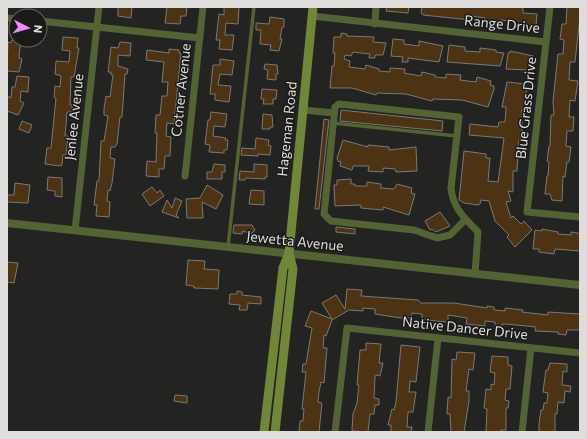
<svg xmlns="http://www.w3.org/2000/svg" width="587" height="439" font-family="Commissioner,sans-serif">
  <rect width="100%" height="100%" fill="#232321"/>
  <path fill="#4c3313" stroke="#7b7977" d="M118,7H132L131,18L118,16Z
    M167,7H187L186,16H181L180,24L165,23Z
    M224,7H239L238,24L226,23L225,35H234L232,50L219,49L220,40H216L219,14L224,15Z
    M387,7H409L408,13L386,11Z
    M422,7H521L523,9V13L537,14L536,27L515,25V22L501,20L500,23L485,22V18L471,16V20L423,15L421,13Z
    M567,7H580V17L575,62H570L569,80L578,81L575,101L570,100L569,117H574L573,131H567L566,146L571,147L569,162H567L565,177L563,176L562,201L552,200L550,194H545L547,176H548L549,162L547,161L549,146H550L551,115H554L553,101L558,54H563L564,40L560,39L562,24H566Z
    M270,17L284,19V27H282L280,39H282L279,51L270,50L271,45L260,44L261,30H256V23L269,24Z
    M341,33L347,34V36L374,37L373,42L386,43L383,55H375V58H369L370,54L353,52L351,56L345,55L344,59L350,61L349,67L365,69L366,65L379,69V71L390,72V68L405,69L404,73L421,76L422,72L435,75V77L446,78V74L461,75L460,80L476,82L477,77L491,81L490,85L494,86V89L488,107L462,100L433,99L432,101L406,94L377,93L376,95L352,88H330L332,66H334L335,53H333L334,37H341Z
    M63,37L78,38L77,48H79L74,77H71L70,105H72V112H67L65,136H68L66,155H63L62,165L60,166L45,164L47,148H51L56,98L54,97L55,86L60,87L61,76L55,74L56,61L69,62L70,51L62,50Z
    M393,39L404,40V44L419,46V41L443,46L439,62L408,58V62H402L403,57L391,56Z
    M12,40H29V46H20L19,58L22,59L19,72L7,71L8,42L11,43Z
    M120,42L131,43L130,56L118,55V66L128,69L127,74H125L122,117H120L117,144L115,147H111L110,158L115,159L112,183L110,191L108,190L107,201L110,202L109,217L96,216L97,205H94L97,181H99L101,141H104L108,116L104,115V109L106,96L110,97L113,75H111V72H108L109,64L111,47L118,48Z
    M449,45L465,47V51L480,52V48L496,50V52L504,53L500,66L447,62Z
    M169,49L179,50V53H181L174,124L167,123L166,136L171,137L170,156H165L164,169H159V177L146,176L147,161L156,162L157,133H155L156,115H160L162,96H167L168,82H162L164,62L146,60L147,50L169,53Z
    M510,51L533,56L531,70L506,69L508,53H510Z
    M220,59L234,61L232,75L220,74L218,85L231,86L229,102L215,100V94H210L213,65H220Z
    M265,64L277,65L278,74H276V80L267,79L268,70L264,69Z
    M17,76L29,77L28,92L21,91L20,101L24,103L18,115L7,111V96L11,98L12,87H15Z
    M507,82L525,84V90H527L524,109H522V131L520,140H519L517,171H513V192L508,191L511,201L506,202L511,218L513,216L521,224L524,221L532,230L515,247L507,237L509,235L495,221L489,201L481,200L480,204L478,205L464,203L459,200L464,151L486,154V158H490L488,181L498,182L504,138L469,135L470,124L498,127L499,122H505L506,107H502Z
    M262,89L277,90L276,99H273V104H263L264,99H261Z
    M341,110L443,121L442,131L340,121Z
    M211,112L227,114L225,127L214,126L213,136L226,138L225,140H228L227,150H224V153L209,152L210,145L205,144L208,120H210Z
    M263,114L272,115L273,127H270V129H262Z
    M324,119L329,120L319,209H315Z
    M22,121L32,125L29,133L19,129Z
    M256,138L269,140L268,145L271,146L270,155L258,154V156L241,155L242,148L255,149Z
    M343,140L368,147V145L389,147V150L416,147L417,171L396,172L395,169L383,168V172L368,171L369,166H353L352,170L340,166L341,162L338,161L337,158Z
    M214,164L225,165V172H222V179H207V172H212Z
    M254,164L267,165V177H265V179L246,178L245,180H239L240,171L254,172Z
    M48,177L62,178V197L55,196V191L47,190Z
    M351,179V184H355V186H367V182L381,184V188L394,189L397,184L412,188L411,193L415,194L409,215L383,207V210L361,208V205L335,206L334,187V185H337V180Z
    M15,183L30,185L28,203L7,202V195H14Z
    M207,185L223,195L216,209L202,202L203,218H187L186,199L200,198Z
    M152,187L157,193L160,190L164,196L150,206L142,194Z
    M251,190L264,191V205L249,204Z
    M175,198L182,201L176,215L179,218L162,212L167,200L172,208Z
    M440,212L450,226L436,232L432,229L430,230L425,221Z
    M234,225H252L255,230L251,234L243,231L242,234L233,233Z
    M336,227L355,229V234L336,232Z
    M542,229L558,232V234L571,235V232L578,233L580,235V251L555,249L554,254L539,252V249H533L535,230L542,231Z
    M188,260L205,261L204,269L219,270L218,289L194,288V286L186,285Z
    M7,262L18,263L14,283L7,282Z
    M347,289L362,290L361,296L418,300L421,303H454L487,308V306L494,307V310L505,311V308L523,310L522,312L548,315V312L580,314V330H567L566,335L558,334V332L535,331L536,327L506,324H502V328L495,327V322L485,321V326L466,324L467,318L461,317L448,315V322L435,321L422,319V314L412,313L411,318H401L375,314V309L363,308V311L349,310L332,320L326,336L324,335L323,348H327L324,383L321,382L319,392L318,402L322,403L319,432H299L300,421H303L304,409H302L306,372H302L303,364H306L312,328L305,326L311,311L332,319L322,303L336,295L345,309Z
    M237,291L242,292V295L261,297V304L248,303L247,310H239L240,305L229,304L230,294H237Z
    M366,343L381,344L379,363H383L380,376L376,375L375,377L374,398L379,399V405H375L374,414H370L368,432L352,431L353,414L357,403L359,385H357L360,350H366Z
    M401,345L420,347L416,382L410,381L409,392H416L413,412H408L407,427H412L411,432H391V425H388L392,409L394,410L396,402Z
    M457,352L475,353L473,370L469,369L466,391H469V401L464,432H451L450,414H447L448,397L451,398L452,359L456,360Z
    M492,356L508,357V365L512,366L510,389H506L505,400L509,401L508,408H506V430H501V432H486L487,409L484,408L486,389L491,390V384L494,385L495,373L490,372Z
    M550,363L567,364V372L563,371L562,385L571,386L570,392L565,391L564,403L558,402L557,414H555V432H543L539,431V424L541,410H543L544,403H547L548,393L543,392L544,384L546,370H548Z
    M175,395L187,396V403L174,401Z"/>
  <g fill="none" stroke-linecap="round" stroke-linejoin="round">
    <path stroke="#546334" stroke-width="3.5" d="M333,123L457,136
      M228,247L254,7"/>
    <path stroke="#546334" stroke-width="7" d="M550,7L527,212L580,217
      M312,16L546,42
      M7,18L16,19
      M40,21L200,38
      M375,24L376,7
      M303,110L334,113
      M185,176L203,7
      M465,220L450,235L437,238L414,230L331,221L324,214L335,107L339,104L459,117L451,188C453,209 465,218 478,232L475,274
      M75,230L99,7
      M335,432L347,328L580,353
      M428,432L438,338
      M522,432L531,348"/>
    <path stroke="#546334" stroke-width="8" d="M7,223L580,285"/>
    <path stroke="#708639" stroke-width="9" d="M264,432L283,268L289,253L313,7
      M275,432L293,269L289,253"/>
  </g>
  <g text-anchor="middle" stroke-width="3" stroke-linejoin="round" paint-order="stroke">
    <g font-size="14" fill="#dedddc" stroke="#1a1a18">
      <text transform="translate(502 24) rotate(6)" y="5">Range Drive</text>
      <text transform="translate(181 90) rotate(-84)" y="5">Cotner Avenue</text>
      <text transform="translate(526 108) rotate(-84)" y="5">Blue Grass Drive</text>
      <text transform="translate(74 117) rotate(-84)" y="5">Jenlee Avenue</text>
      <text transform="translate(287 129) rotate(-84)" y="5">Hageman Road</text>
      <text transform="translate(295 241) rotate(6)" y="5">Jewetta Avenue</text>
      <text transform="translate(465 328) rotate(6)" y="5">Native Dancer Drive</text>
    </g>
  </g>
  <rect width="587" height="439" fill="none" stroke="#dedddc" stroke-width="16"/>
  <g transform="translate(28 28) rotate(96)"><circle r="19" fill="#1a1a18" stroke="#686866"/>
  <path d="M0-3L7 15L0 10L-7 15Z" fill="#ec8cfb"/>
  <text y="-6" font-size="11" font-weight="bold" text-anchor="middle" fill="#dedddc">N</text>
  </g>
</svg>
